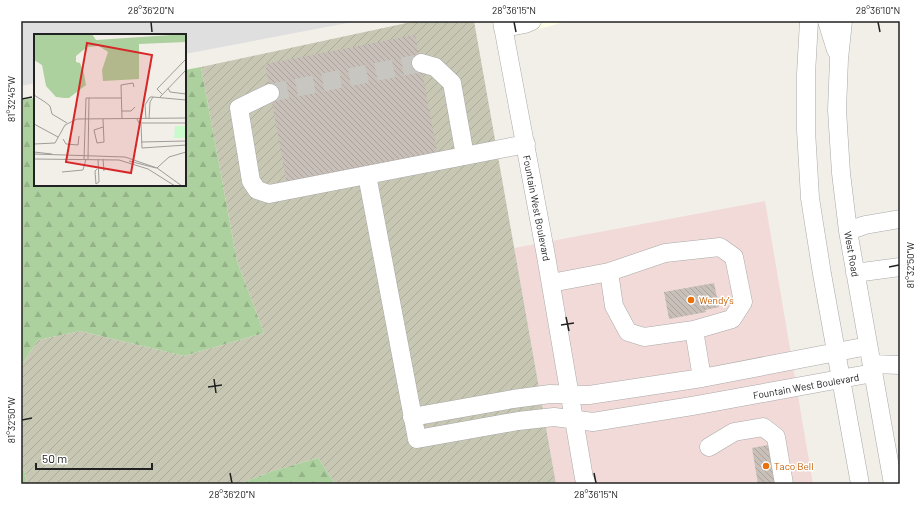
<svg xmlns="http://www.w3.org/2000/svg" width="921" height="505" font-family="Barlow,sans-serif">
  <defs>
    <pattern id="construction-furrows" width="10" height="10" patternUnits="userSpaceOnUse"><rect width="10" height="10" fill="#c7c7b4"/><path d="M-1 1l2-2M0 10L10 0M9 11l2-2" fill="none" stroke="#abab9a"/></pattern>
    <pattern id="forest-firs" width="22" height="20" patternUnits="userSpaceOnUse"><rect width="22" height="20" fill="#add19e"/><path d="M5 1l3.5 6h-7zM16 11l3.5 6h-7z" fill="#95b388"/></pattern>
    <pattern id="building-back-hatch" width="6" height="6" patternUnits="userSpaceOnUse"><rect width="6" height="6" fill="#c7bfb8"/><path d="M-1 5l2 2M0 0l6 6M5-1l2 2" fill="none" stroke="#aba49e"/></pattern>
  </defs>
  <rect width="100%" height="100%" fill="#f2efe9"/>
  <path fill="#e0dfdf" d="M21,21H358L185,54V35H35V83L21,86Z"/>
  <path fill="#f2dad9" d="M765,201L813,484H556L514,248Z"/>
  <path fill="#ffffe5" d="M527,21H568L532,31Z"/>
  <path fill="url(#construction-furrows)" d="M416,21H474L556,484H335L318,458L273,471L239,484H27L25,473L21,465V366L38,340L80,331L184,356L264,333L237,261L201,67Z"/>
  <path fill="url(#forest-firs)" d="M201,67L237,261L264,333L184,356L80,331L38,340L21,366V100L35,98V185H185V70Z
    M318,458L335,484H239L273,471Z
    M21,465L25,473L27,484H21Z"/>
  <path fill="url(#building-back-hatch)" d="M415,35L438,157L422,156L304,178V181L287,184L265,64Z
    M714,283L719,307L705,310L706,312L669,319L664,292Z
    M773,444L779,484H758L752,448Z"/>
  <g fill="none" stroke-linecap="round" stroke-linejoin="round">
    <path stroke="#c8c6c1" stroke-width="18" stroke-dasharray="18 9" stroke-linecap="butt" d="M270,93L421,63"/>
    <defs>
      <path id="minor" d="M502,21L546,256L584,478L587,484
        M809,21L806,74V130L810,198L822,274L860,484
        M827,21L836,50
        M843,21L839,59L837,110L841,173L848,231L893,484
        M503,28L525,24L532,21
        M421,63L435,67L452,83L465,156
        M270,93L239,108L251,181L257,190L269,194L526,144
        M367,175L417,439L518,421L554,417L593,422L692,406L873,373
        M848,231L865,225L900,219
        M855,273L900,267
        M551,283L609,272L665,253L720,247L734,257L743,302L732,319L694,330L644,337L628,332L614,306L609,272
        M694,330L702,378
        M872,364L900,365
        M412,417L513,399L550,394L589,395L702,378L868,346
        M709,447L734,432L763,427L776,437L784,484"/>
    </defs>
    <use href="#minor" stroke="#a9a9a9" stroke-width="19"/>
    <use href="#minor" stroke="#fff" stroke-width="18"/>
  </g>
  <path fill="none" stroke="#222" stroke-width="1.5" d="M151,22L152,32M514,22L516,32M878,22L880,32M22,99L32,97M889,267L899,265M566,317L569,331M561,325L574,323M214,379L216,393M208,387L222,385M22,420L32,418M230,473L232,483M594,473L596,483"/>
  <g fill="#e8710a" stroke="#fff" stroke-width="1.5">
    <circle cx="691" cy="300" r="4"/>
    <circle cx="766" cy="466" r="4"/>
  </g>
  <g text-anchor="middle" stroke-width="3" stroke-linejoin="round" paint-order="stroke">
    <g font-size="10" fill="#222" stroke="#fff">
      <text transform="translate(537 208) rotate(79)" y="4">Fountain West Boulevard</text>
      <text transform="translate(852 254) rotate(80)" y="4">West Road</text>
      <text transform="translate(806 386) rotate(-10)" y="4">Fountain West Boulevard</text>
    </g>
    <g font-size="10" fill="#c56008" stroke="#fff" text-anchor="start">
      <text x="699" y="304">Wendy's</text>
      <text x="774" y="470">Taco Bell</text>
    </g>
  </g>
  <g transform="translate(34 34)">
    <rect width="152" height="152" fill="#f2efe9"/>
    <path d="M0,0H58L62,6L152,0V8L105,10V45L69,47L68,36L74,18L65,12L53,13L42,22V28L46,29L50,40L52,51L35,64H30L22,63L12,52L8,31L0,26Z" fill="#add19e"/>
    <path d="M141,92H152V104H140Z" fill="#c8facc"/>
    <path fill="none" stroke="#9f9d99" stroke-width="1" d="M134,54L136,58L152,60M128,60L123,55L152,25M0,61L11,68L16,72L18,80L33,89M119,63L152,66M126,63L152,36M88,77H97L101,73M69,85L70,108L63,109L60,96L69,93M88,85L87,51L99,49L100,53M103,85L105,89H152M112,85L111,71L116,63H119L116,68L115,85M0,90L24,103M107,90L108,114L152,111M29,105L32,110L44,111L45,102M107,108L152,107M0,110L21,109L31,91L43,85L152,84M0,118L18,120M0,120L91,123L123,134L148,152M0,125L85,126L114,135L141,152M50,125L52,64H87M54,125L55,64M69,125L70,137M95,127L122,134M123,134L135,123L152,118M63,135L61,137L62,150L65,148L64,125M28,138L49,136L52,125"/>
    <path fill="#d62828" fill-opacity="0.15" stroke="#d62828" stroke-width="2" d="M53,9L118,21L97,139L32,128Z"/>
    <rect width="152" height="152" fill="none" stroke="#222" stroke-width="2"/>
  </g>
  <rect width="921" height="505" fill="none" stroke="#ffffff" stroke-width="44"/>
  <path d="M36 463v6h116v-6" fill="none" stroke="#222222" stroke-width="2"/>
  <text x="42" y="463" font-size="12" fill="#222222" stroke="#ffffff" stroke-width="3" paint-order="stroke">50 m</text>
  <rect x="22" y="22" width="877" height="461" fill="none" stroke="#222" stroke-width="1.5"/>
  <g font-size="10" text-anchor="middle" fill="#222">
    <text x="151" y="14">28°36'20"N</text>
    <text x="514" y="14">28°36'15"N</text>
    <text x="878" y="14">28°36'10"N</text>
    <text transform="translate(11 99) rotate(-90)" y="4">81°32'45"W</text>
    <text transform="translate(910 265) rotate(-90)" y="4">81°32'50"W</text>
    <text transform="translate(11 420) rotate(-90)" y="4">81°32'50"W</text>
    <text x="232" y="498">28°36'20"N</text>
    <text x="596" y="498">28°36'15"N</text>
  </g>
</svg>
